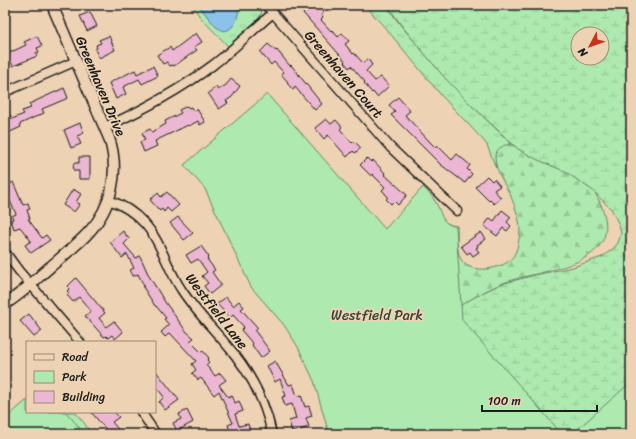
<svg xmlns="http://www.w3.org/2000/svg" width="636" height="439" font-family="Sriracha,sans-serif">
  <defs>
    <pattern id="grass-tufts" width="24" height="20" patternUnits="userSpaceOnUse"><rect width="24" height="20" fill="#aeeab0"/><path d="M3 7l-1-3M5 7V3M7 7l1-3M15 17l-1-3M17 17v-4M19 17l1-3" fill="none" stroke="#95c897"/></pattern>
    <pattern id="forest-firs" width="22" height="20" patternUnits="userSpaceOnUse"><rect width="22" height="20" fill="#aeeab0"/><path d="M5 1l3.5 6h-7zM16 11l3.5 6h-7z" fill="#95c897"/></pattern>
    <pattern id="wetland-marsh" width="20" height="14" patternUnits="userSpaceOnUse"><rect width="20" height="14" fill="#aeeab0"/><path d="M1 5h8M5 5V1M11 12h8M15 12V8" fill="none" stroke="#95c897"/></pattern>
  </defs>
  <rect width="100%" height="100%" fill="#edd3b4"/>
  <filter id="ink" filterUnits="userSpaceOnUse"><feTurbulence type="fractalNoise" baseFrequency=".025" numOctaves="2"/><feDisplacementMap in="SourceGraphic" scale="8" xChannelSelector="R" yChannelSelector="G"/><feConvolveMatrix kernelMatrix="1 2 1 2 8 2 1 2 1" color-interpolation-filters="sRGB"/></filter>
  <g filter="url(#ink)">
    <path fill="url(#grass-tufts)" stroke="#658366" d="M192,5H258C262,10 263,13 259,18L228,46L201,18Z
      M365,5H387C396,22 411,37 423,51C451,84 480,115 512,144H508L495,163L496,168L487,145L483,140L440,94L393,37Z"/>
    <path fill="url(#forest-firs)" stroke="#658366" d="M512,144C526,155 540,160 555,167C569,172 582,182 594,191C636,263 556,267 512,280C492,286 475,297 457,308L445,222L451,225L457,226C458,239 454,261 470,267C480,271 492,269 502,265C512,261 516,254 518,244C520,236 521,226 518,217C516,209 513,202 510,194C502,179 480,147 512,144Z
      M51,412H75L85,424L91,434H67Z"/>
    <path fill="url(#wetland-marsh)" stroke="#658366" fill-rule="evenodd" d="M387,5H631V434H393L454,309L482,293L501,284L535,275L573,267L602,257L614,248L618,243L621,233L619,225L612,210L592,190L564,171L536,159L518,149L472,106L444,77L405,30ZM578,34H602V58H578Z"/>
    <path fill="#aeeab0" stroke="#658366" d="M267,94L385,229L423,187C428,192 433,197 436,203C442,213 441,225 456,226L462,320L562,434H329L314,381L298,347L284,325L251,287L205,189L184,165Z
      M631,382V434H572Z
      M27,400V412H66L79,427L80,434H5V419Z"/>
    <path fill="#8ac2e9" stroke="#5e8097" d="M198,5H238C240,15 235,30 224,31L216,27Z"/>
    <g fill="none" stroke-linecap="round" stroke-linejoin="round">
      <path stroke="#5e8097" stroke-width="2.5" d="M624,5L631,31"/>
    </g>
    <path fill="#ecb7d2" stroke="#1c1c1c" d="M296,5H318L324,12L321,15L323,18L321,20L331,31L332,30L338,37L342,33L349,41L345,44L353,54L354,53L363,63L368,59L372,65L366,71L375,81L381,77L389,86L377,97L373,92L372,93L364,83L365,82L351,66L349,68L344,62L345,61Z
      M90,12L97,26L87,31L80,16Z
      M196,33L202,42L194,47L197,50L174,66L173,65L170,66L167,62L163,64L157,55L170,47L172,51Z
      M37,36L42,46L37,48L39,52L36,53L37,56L13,66L11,62L5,65V55L26,45L24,42Z
      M109,36L115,50L99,58L95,49L97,48L96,45L101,43L99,40Z
      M268,44L276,51L277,50L290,66L291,65L322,104L315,110L295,87L293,90L287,83L288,82L281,74L283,72L274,62L271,65L260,52Z
      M153,66L158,76L142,84L139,79L123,87L126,94L116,99L109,83L135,70L137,74Z
      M231,79L240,86L232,97L226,101L228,103L219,109L208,93L216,87L218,90L226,85Z
      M64,88L68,98L42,109L44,113L20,124L21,127L8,133L5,127V117L10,115L12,119L24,114L22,111L31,108L29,104Z
      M398,97L410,111L405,115L430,142L435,147L437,145L452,160L457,154L470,165L467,169L472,174L465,183L440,164L391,115L395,112L389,105Z
      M187,106L189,108L191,107L193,111L197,109L205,122L200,125L198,121L189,126L188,125L155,141L157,146L144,152L140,142L145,140L142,133L150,129L152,132L166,124L165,121L181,113L179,110Z
      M326,119L331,124L336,120L342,127L340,129L352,143L354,141L361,148L355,153L353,151L347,157L328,135L324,139L315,128Z
      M80,123L84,133L77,136L81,144L71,148L64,130Z
      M79,157H90V179H79V171H74L73,165L75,163H79Z
      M367,158L371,162L373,160L385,173L384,174L407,195L398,205L394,201L391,204L386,199L388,197L382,190L385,187L372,174L371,176L360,165Z
      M5,174L10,184L13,182L23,205L28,203L30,209L27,210L30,219H28L42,238L46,235L50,240L31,253L25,245L31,241L20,227L14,229L11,220L13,219L12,216L16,214L10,201L5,203Z
      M487,176L492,181L494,179L500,186L494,190L501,198L494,204L490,200L489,201L475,187Z
      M73,189L81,194L76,202L80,204L74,212L63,205Z
      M167,192L179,205L171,212L167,208L164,212L162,209L160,211L150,200L158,193L161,197Z
      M502,210L511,217L507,222L511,226L507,231L503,228L497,236L484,226L490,218L494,221Z
      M178,217L193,233L184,240L170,223Z
      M123,231L129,239L124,244L136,258L140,256L149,276L165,302L186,331L194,338L190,341L201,352L203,351L209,358L207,360L209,362L206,365L215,376L220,373L226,380L219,385L228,397L232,395L235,403L239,401L243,411L235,414L239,426L248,424L251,434H231L228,425L233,423L219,391L214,395L201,378L198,380L192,373L196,370L192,364L196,361L170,333L165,337L161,332L169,325L164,319L166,318L156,306H155L143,287L144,286L138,274L133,276L130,270L134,268L127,254L122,258L110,242Z
      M481,232L486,239L477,245L478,247L476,248L479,252L473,256L470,252L467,254L461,246Z
      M201,246L209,257L207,259L215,270L212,272L221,285L210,294L204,286L208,283L202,276L207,272L198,259L191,263L186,255Z
      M76,278L105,313L99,318L106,327L114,321L123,332L115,339L112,335L108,338L106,336L104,337L85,316L91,311L79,297L73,302L67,295L69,293L67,291L70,288L68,286Z
      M226,297L233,306L239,301L244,307L241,309L258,328L255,331L270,351L261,358L252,345L253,344L241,330L244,327L233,315L230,318L217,304Z
      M29,314L42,331L34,337L20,321Z
      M275,361L289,385L293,384L297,396L301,395L305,407L309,406L312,416L306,418L309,427L292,432L289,421L296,419L292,404L285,406L282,397L286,396L280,379L275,382L267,366Z
      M155,370L179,400L165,410L159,402L164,397L155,385Z
      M187,410L193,422L177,431L173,423L181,419L179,414Z
      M91,412H114L119,417L112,422L122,434H110Z"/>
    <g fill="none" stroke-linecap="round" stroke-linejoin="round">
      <defs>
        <path id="minor" d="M266,5L390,147L457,211
          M5,92L76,61
          M105,127C141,111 181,89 213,65C234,49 253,30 273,13
          M109,200C123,205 134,212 144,223C161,241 167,268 181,289C196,313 217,332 235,355C253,378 266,405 272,434
          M5,252L19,271L80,342
          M141,412L156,434"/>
        <path id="tertiary" d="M5,304C22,294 36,279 50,267C63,256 77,245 89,232C112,207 120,171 109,138L52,5"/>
      </defs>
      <use href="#minor" stroke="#1c1c1c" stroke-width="11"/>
      <use href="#tertiary" stroke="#1c1c1c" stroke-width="13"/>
      <use href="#minor" stroke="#edd3b4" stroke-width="8"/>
      <use href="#tertiary" stroke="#edd3b4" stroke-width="10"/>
    </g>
  </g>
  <g text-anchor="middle" stroke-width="4" stroke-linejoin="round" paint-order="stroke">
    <g font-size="14" fill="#1c1c1c" stroke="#edd3b4">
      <text transform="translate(344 74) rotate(49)" y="5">Greenhaven Court</text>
      <text transform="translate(101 86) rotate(67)" y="5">Greenhaven Drive</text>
      <text transform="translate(217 311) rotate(52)" y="5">Westfield Lane</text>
    </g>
    <g font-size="14" fill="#39453a" stroke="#edd3b4">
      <text x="377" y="320">Westfield Park</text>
    </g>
  </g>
  <rect width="636" height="439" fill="none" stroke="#edd3b4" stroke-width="20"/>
  <rect x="10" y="10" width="616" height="419" fill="none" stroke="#1c1c1c" stroke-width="1.5" filter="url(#ink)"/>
  <rect x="26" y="341" width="130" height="72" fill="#edd3b4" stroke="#998a77"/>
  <rect x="34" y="354" width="20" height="6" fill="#edd3b4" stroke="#998a77"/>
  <text x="62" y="361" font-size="12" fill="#1c1c1c">Road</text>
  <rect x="34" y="371" width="20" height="12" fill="#aeeab0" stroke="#998a77"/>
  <text x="62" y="381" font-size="12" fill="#1c1c1c">Park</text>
  <rect x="34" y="391" width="20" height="12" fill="#ecb7d2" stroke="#998a77"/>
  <text x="62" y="401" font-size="12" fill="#1c1c1c">Building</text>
  <g transform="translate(590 46) rotate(229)"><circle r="19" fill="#edd3b4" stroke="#998a77"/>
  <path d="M0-3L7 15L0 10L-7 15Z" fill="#c8321e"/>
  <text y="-6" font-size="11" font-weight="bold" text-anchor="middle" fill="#1c1c1c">N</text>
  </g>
  <path d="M482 405v6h115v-6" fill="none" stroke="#1c1c1c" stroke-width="2"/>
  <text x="488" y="405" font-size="12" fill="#1c1c1c" stroke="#edd3b4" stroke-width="3" paint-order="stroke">100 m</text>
</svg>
